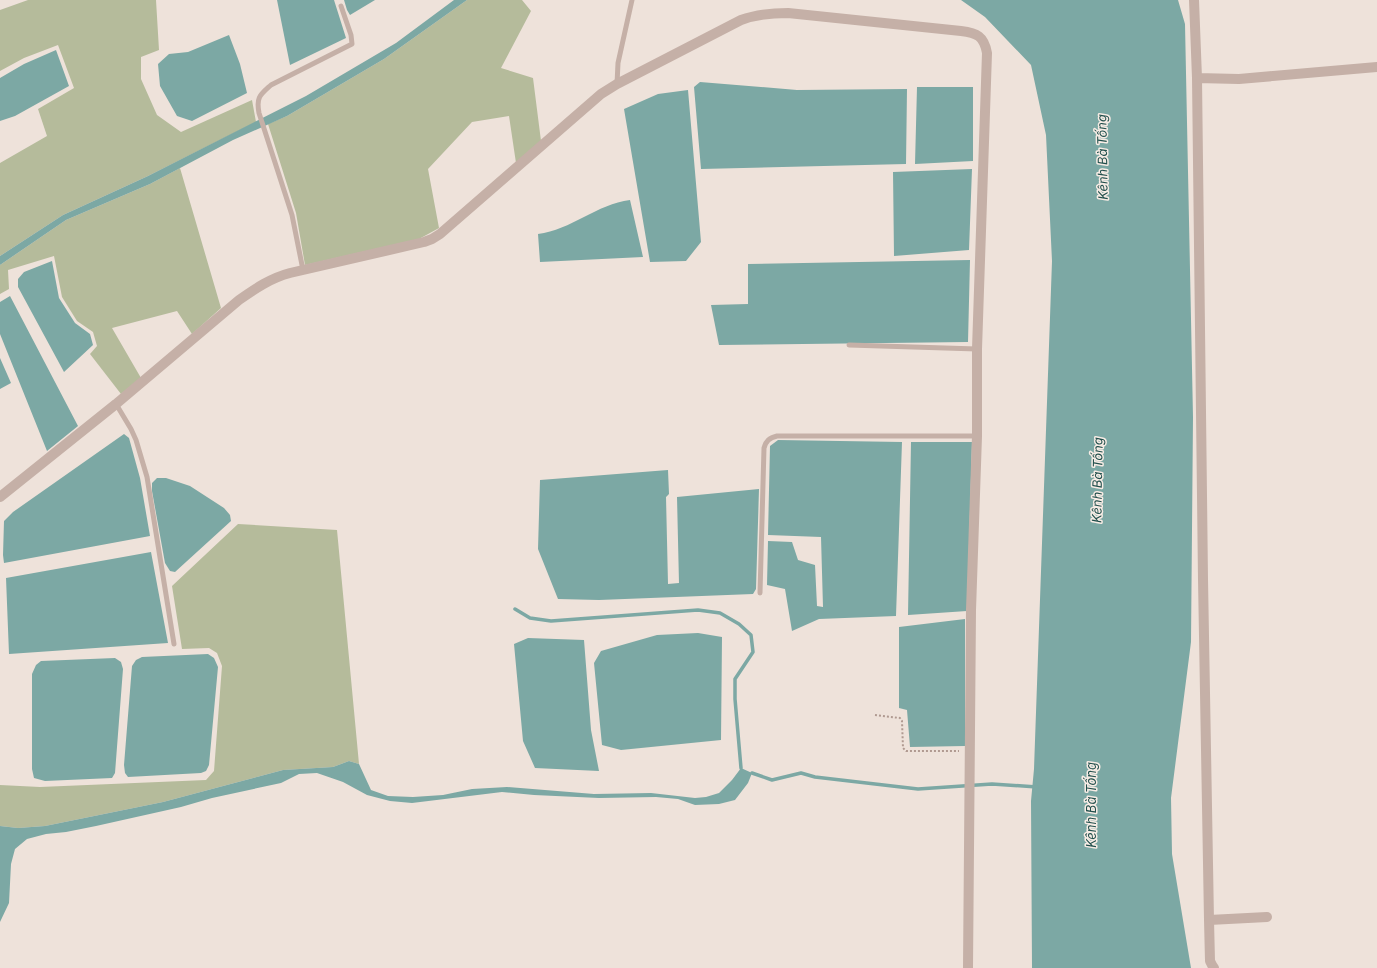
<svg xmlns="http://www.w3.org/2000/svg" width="1377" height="968" font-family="Inter,sans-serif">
  <rect width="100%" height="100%" fill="#eee2da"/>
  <path fill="#b5bb9b" d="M28,0H156L159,50L141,57V79L157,115L181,132L252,100L256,122L148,176L63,215L0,256V163L47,136L38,109L74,88L58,45L24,58L0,71V10Z
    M467,0H522L531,11L501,68L533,78L541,141L516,163L509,116L472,122L428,169L439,228L419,239L305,265L296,213L268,124L287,116L384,59Z
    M180,168L221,308L192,334L177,311L112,328L141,378L121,394L90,354L97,346L93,332L77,321L62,297L54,256L8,270L9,289L0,294V265L66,220L150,184Z
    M238,524L337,530L359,764L349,761L333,767L283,770L163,802L45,826L18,828L0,826V785L40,787L206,780L214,771L222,666L217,653L209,648L182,649L172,586Z"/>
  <path fill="#7ca8a4" d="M277,0H334L346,38L290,65Z
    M344,0H375L350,15L347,10Z
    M454,0H467L384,59L287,116L233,140L150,184L66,220L0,265V256L63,215L148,176L306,96L396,43Z
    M961,0H1178L1185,24L1193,417L1191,642L1171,798L1172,854L1191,968H1032L1031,801L1034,769L1052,261L1046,135L1031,65L985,17Z
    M229,35L240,64L247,93L192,121L177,116L160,86L158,64L169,54L188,52Z
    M56,50L69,86L15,116L0,121V78L24,64Z
    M700,82L797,90L907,89L906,164L701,169L694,87Z
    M917,87H973V161L915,164Z
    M688,90L701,242L686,261L650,262L624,109L658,94Z
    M972,169L969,250L894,256L893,172Z
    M630,200L643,257L540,262L538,234C571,230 597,204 630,200Z
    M970,260L968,342L719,345L711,305L748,304V264Z
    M52,261L59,298L75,323L90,334L93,345L64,372L18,287V279L24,272Z
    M10,296L78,426L47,451L0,334V302Z
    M0,358L11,383L0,389Z
    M124,434L129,438L140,478L150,536L4,563L3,555L4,521L13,512Z
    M778,440L902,442L896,616L819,619L792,631L785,589L767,585L768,541L792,542L798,560L815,565L817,606L823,607L821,537L768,535L770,446Z
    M911,442H972L967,611L908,615Z
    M668,470L669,494L666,497L668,584L679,583L677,497L759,489L756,589L753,594L599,600L558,599L538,549L540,480Z
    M157,478H166L190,486L224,508L230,515L231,521L175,572L170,571L165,563L152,491V483Z
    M151,552L168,643L9,654L6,578Z
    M965,619V746L910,747L907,710L899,708V627Z
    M698,633L722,637L721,740L621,750L602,745L594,663L601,651L657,635Z
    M528,638L584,640L591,730L599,771L535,768L523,741L514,644Z
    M208,654L214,658L218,667L209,765L206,771L201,773L128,777L125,773L124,765L132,666L136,660L142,657Z
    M115,658L121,662L123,669L115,773L112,778L45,781L34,778L32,769V674L36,665L41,661Z
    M349,761L359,764L371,790L388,796L413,797L443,795L472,789L507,787L594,794L651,793L695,798L706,797L719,793L732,780L741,768L752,773L748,783L735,800L719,804L695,805L678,799L656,797L599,798L534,795L502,792L412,803L390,801L367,795L343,782L317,773L299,774L281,783L212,798L181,807L96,826L66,832L46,834L27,839L15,849L11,864L9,903L0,922V826L18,828L45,826L163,802L283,770L333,767Z"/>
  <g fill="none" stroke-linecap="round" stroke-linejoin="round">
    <path stroke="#7ca8a4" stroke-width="3.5" d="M515,609L530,618L551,621L698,610L720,613L739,624L751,635L753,652L735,679V699L741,768
      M752,773L772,780L801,773L815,777L918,789L992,784L1037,787"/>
    <path stroke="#b09a91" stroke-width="2" stroke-dasharray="2 2" stroke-linecap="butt" d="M875,715L900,718L902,721L903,748L906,751H959"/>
    <path stroke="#c5b0a7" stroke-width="5" d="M617,84L618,63L632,0
      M303,270L292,215L259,113C256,97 260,95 271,85L352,44L351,35L341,6
      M849,345L977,349
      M116,404L131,429L136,440L147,477L174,644
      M760,593L764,448C766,441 769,438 777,436H977"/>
    <path stroke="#c5b0a7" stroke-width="10" d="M1194,0L1197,78L1203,579L1209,920L1210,961L1212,965L1214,968
      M1197,78L1239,79L1377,67
      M0,497L116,404L239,300C256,288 271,278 290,273L424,242L432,239L440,234L601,94L617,84L741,20C757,14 771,13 788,13L961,31C977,33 984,36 987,53L977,349V436L971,610L968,968
      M1209,920L1267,917"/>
  </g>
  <g text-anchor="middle" stroke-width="3" stroke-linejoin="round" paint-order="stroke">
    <g font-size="13" font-style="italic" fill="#214f4c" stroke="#f7ece5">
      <text transform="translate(1102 157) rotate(-91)" y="5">Kênh Bà Tống</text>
      <text transform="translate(1097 480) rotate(-89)" y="5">Kênh Bà Tống</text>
      <text transform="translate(1091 805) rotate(-90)" y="5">Kênh Bà Tống</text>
    </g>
  </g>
</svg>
